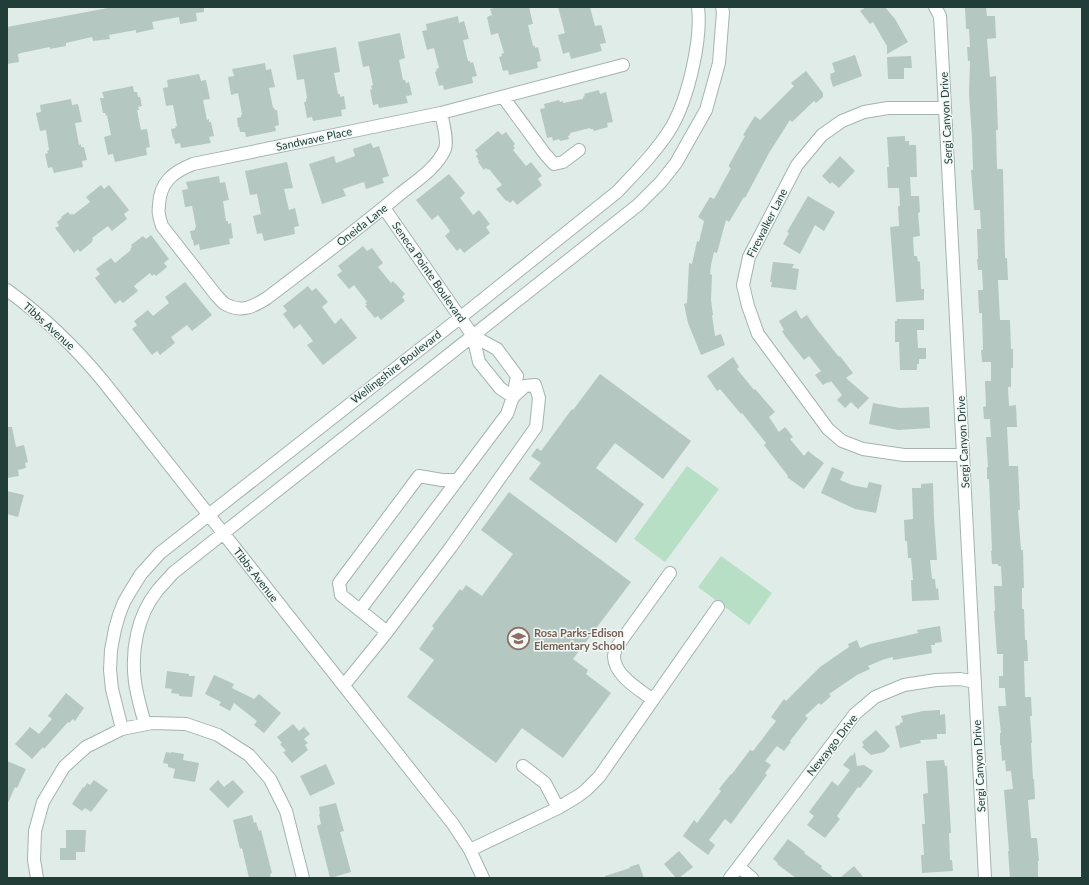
<svg xmlns="http://www.w3.org/2000/svg" width="1089" height="885" font-family="Lato,sans-serif">
  <rect width="100%" height="100%" fill="#e0ece8"/>
  <path fill="#b7dfc6" d="M687,466L719,489L665,562L634,539Z
    M721,556L772,593L749,625L698,587Z"/>
  <path fill="#b5c7c1" d="M113,7H204V12L196,13L197,21L180,24L179,17L152,22L154,29L136,33V30L109,35L110,39L93,41L92,37L66,43V46L50,49V47L21,53L18,54L19,62L7,64V27Z
    M498,7H529L533,24L528,25L533,46H535V48L538,47L541,61L537,62L538,68L509,75L508,70L503,71L499,57L502,56L501,54L504,53L498,33L491,35L487,17L492,15L490,9Z
    M558,7H590L595,26L601,25L602,27L606,43L600,44L602,51L571,59L569,52L563,54L558,35L565,33Z
    M866,7H885L895,19L908,42L887,54V46L873,22L870,24L860,11Z
    M965,7H986L987,16H995L996,38L987,39L990,77L996,76L998,130H996L997,169H1003L1005,258H1007L1008,280H998L1000,320H1010L1011,349H1013V368H1011V387H1008L1009,406L1016,405L1017,427H1007L1009,466H1018L1020,510H1018L1021,550H1023L1024,588H1022V609H1024L1025,640H1027L1028,661H1024L1025,697H1031L1032,716H1030L1032,743H1031L1033,779H1034L1035,799L1028,800L1031,838H1037L1039,861H1038V878H1010L1008,851H1009L1004,790L1013,789L1011,771H1006L1005,760L1002,761L1001,745H1000V733H1001L998,706H1006L1005,688H999V676H1003V654H997L994,611H995L994,586H1002L1001,566H998V564H992L991,551H992L989,479H987V467H988L986,437H991L990,419H984L983,407L986,406L985,381H991V362H982L981,350H983L982,313H979L978,290H983L982,270H978L977,259H978L977,229H981L980,210H974L971,170H973L972,138L969,94L970,61H968L967,47H970L969,29H966Z
    M458,16L459,23L464,21L469,39L463,40L468,61H470V63L473,62L477,76L472,77L473,83L444,90L443,85L439,86L435,72L437,71L436,69L439,68L434,48L427,50L422,31L427,30L426,24Z
    M400,33L405,58L399,60L403,80H405L406,83L409,82L412,95L406,96L408,103L379,108L378,104L373,105L370,90L372,89L371,86L373,85L369,66L363,67L358,42Z
    M336,47L340,72L334,73L338,94H340V97L344,96L346,109L341,110L342,116L313,121L312,117L307,118L304,102H306V99L307,98L304,79L297,80L293,55Z
    M855,55L862,76L833,87L830,77L831,76L830,74L835,72L832,63Z
    M911,56L912,68H904V79H888L887,57Z
    M265,63L266,70L271,69L275,87L269,88L273,108H274L275,110H277L279,125L275,126L276,131L246,137L245,132H240L239,127H238L237,118L241,117V115L242,114L238,93L231,95L228,77L234,76L232,69Z
    M806,71L823,93V97L816,103L814,101L792,122L790,120L769,153L745,198L744,197L729,222L726,220L717,253L714,252L711,265L710,274L712,275L711,300L713,315H712L715,336L721,334L725,345L701,355L688,323L684,304L687,303L689,263L692,264L697,241L699,242L704,221L698,217L710,197L714,199L731,168L729,167V165L745,136L743,135L755,116L760,120L794,86L791,83Z
    M199,74L201,81L206,80L210,99L203,100L207,120L209,119V122H211L214,136L209,137L211,143L181,148L180,143L175,144L174,138L173,139L171,129L176,128L175,126H177L173,105L166,106L163,88L168,87L167,80Z
    M133,86L134,92H137L138,97H140L142,106L138,107L139,110H137L141,130L147,129L150,147L146,148L147,155L115,162L113,154L108,155L104,137L111,135L107,115L106,116L105,113H103L100,98H104L102,92Z
    M599,90L600,94L606,92L613,122L607,123L608,127L594,131L593,129H590V128L570,133V135L568,136L569,139L560,141L559,139L553,141L552,137L547,138L540,109L545,108L544,104L559,100L560,102L563,101V103L583,99V97L585,96L584,94Z
    M71,99L72,105L78,104L82,122L75,123L79,145L81,144V147H84L87,160L82,161L83,167L54,173L52,167L48,168L45,154L48,153L47,151L49,150L46,130L40,131L36,113L41,112L40,105Z
    M498,131L502,135L506,132L515,144L513,146L515,148L513,150L526,166L531,162L542,176L538,179L542,185L517,205L513,200L510,203L507,200L506,201L496,189L502,185L489,169L488,170L486,168L484,170L478,162L479,161L476,156L478,154L475,150Z
    M905,136V141H909V145H916L917,177H910L911,196H919L920,212L918,213L920,236L913,237L914,256H917L918,262L920,261L921,289H924V300L896,302L890,227L899,226L898,206H900L899,188H888L887,167H889L887,137Z
    M371,143L373,148L379,146L389,176L382,178L384,183L366,189L364,182L343,189L346,196L322,204L309,164L334,156L336,163L355,156L353,149Z
    M840,156L855,171L839,188L832,182L830,184L822,176Z
    M287,162L293,188L284,189L289,210L295,208L299,226L294,227L295,234L264,241L262,233L257,234L253,216L261,214L257,194L250,195L245,171Z
    M449,174L465,193L460,198L473,215L479,210L490,224L486,227L490,233L464,253L460,248L457,251L445,236L450,231L438,215L432,220L416,200Z
    M219,176L220,183L225,182L229,200L223,201L226,221H228V224L231,223L233,238L229,239L230,244L200,250L199,244L194,246L193,240H192L190,231L195,230V228L196,227L192,206L185,207L182,190L188,189L186,182Z
    M101,185L104,189L109,185L129,210L124,214L127,219L112,231L108,226L92,238L93,240L92,241V242L80,252L78,249L74,253L55,228L59,226L57,222L62,218L61,217L68,212L71,215L72,213L73,215L90,202L86,197Z
    M808,196L835,212L824,231L815,225L800,254L783,244L789,233L787,232Z
    M151,235L169,259L164,263L167,267L156,276L154,274L152,276L150,273L134,286L138,291L123,303L120,300L115,304L95,278L100,274L96,269L111,258L115,263L131,250L130,249L132,247L131,245L143,236L146,239Z
    M363,246L367,251L372,248L383,263L378,267L391,283L393,281L395,284V283L405,294L402,297L405,301L381,320L378,316L375,318L365,306L367,305L365,303L367,302L354,285L349,289L337,275L342,271L338,266Z
    M773,262L794,264L792,268L799,269L796,290L771,287L772,282H770Z
    M185,282L212,315L192,331L187,325L171,337L175,343L160,355L157,351L152,355L132,329L137,325L134,321L148,310L153,316L169,303L165,297Z
    M308,286L312,291L316,288L328,302L322,307L335,324L341,318L357,338L323,365L307,345L313,341L300,324L294,329L283,314L287,311L283,306Z
    M796,310L801,319L807,315L815,327L839,357L840,356L853,373L846,378L869,398L858,409L851,402L845,408L837,400L842,395L831,381L829,383L828,382L823,385L815,375L821,371L809,356L804,360L785,336L782,331L784,330L779,321Z
    M897,319H924V330H917L918,348H926V359H919V364H917V370H900L899,342H895V321H897Z
    M733,357L739,367L737,369L754,390L755,389L775,412L769,417L779,432L785,427L793,437L790,439L804,456L808,451L824,463L804,489L802,488L787,477L788,476L764,445L766,443L742,413L741,414L720,389L717,391L707,376Z
    M600,374L691,441L663,479L615,443L596,468L644,504L616,543L529,479L541,463L531,456L537,448L541,451L572,409L573,410Z
    M873,403L900,408L929,407L930,428L898,430L869,424Z
    M7,427H12L16,447L24,445L28,462L25,463L26,468L18,470L19,476L7,478Z
    M832,467L844,472L840,480L852,485L867,488L869,482L882,485L876,513L855,509L821,493Z
    M933,483L934,518L937,560H930L932,579H935L936,589L938,588L939,600L912,601L911,580H913L911,558H908L907,541H905L904,520L913,519L912,488H921V484Z
    M7,491L24,495L18,517L7,514Z
    M509,492L631,582L573,659L588,670L586,674L611,693L563,758L522,728L496,763L407,697L434,660L419,649L434,628L432,626L460,589L462,591L466,585L482,596L513,554L481,530Z
    M940,626L942,642L935,643V645H931L932,653L893,660V657L882,660L868,666L870,669L857,675L829,694L831,696L821,705L819,703L805,716L808,718L790,741L791,742L784,751L777,746L765,761L771,765L765,773L767,775L731,824L725,819L709,840L715,845L708,855L683,836L694,820L697,823L721,791L719,789L731,774H732L750,750L753,751L776,721L771,717L784,699L786,701L820,667L849,647L848,644L857,640L860,648L870,644L918,633L917,630Z
    M167,671L189,674V676H195L192,697L179,696V694L171,693L172,689L165,688Z
    M214,675L234,684L232,688L254,699L259,694L281,713L264,733L254,725L257,721L234,703L230,711L219,705L221,702L205,694Z
    M66,693L84,708L75,721L73,719L69,723L68,722L44,749L43,747L32,759L15,744L30,727L39,734L52,719L48,716Z
    M940,710V715L945,714L946,734H937V739L920,740L921,743L900,748L895,726L900,725V723L903,722L901,716L923,711Z
    M293,724L299,731L304,727L310,734L304,739L308,743L305,745L308,750L292,763L283,752L286,751L280,744L282,743L277,737Z
    M876,730L890,746L884,752L871,755L862,747L864,745L862,742Z
    M166,752L171,753V752L184,754L183,760L199,763L195,782L173,778L175,769L168,767V764L163,763Z
    M855,752L857,766L864,765L873,771L860,788L858,787L837,816L840,819L825,838L807,825L814,816L809,812L832,781L838,786L850,770L843,765L851,755L852,756Z
    M944,760L945,766H947L950,815L951,833H949L950,860H952L953,871L922,873L921,855H924L922,824H925L923,794L928,793L926,761Z
    M7,761L26,769L17,788L15,787L7,805Z
    M326,764L335,784L310,796L300,776Z
    M94,780L108,790L91,812L85,808L82,811L72,804L83,787L84,788L87,783L90,785Z
    M218,780L224,787L233,780L244,792L228,808L209,789Z
    M336,803L344,831L340,832L351,872L330,878L317,826L321,824L319,814H320L319,807Z
    M252,815L254,823L256,822L259,831L261,830L272,873L270,874L271,878H249L242,848L240,849L233,820Z
    M66,830H86L85,852H76V860H60V848H66Z
    M788,839L805,852L804,853L822,866L821,868L834,878H796L777,864L778,863L773,859Z
    M679,851L693,867L679,878H676L664,864Z
    M639,864L644,878H605V876L630,868L629,867Z
    M854,866L864,878H840Z"/>
  <g fill="none" stroke-linecap="round" stroke-linejoin="round">
    <defs>
      <path id="minor" d="M935,7L940,16L945,108L985,878
        M503,97L545,154L554,164L563,162L579,150
        M945,108H888L864,112L842,121L822,135L797,165L749,257L743,285L748,306L758,334L828,429L842,441L863,449L904,455H963
        M441,113C443,122 448,141 445,149C437,168 416,181 400,194C357,230 312,264 267,298C253,307 241,313 225,304C222,302 219,298 216,295L162,226C161,222 159,218 159,214C158,211 159,208 159,205C160,182 173,172 193,164L441,113L623,65
        M384,208L473,336L479,362L500,388L513,397
        M7,290C43,316 75,347 103,381L453,824L470,850L483,878
        M360,610L507,414L513,397L517,376L497,349L473,336
        M387,632L341,595L339,583L419,476L442,480H457
        M344,685L387,632L451,547L536,427L539,398L535,385L525,386L513,397
        M653,700C639,689 615,676 614,657C614,654 615,651 616,648L670,573
        M145,724C141,710 137,696 135,682C131,651 137,616 157,591C162,585 168,579 173,573L638,205L661,182L676,163L706,110L719,63L723,12L722,7
        M122,729L112,689L110,670L111,650L115,629L119,615L124,602L131,590L141,574L160,553L461,317L617,192C636,172 656,152 671,128C688,99 702,40 698,7
        M558,808L578,796L586,790L599,777L718,607
        M470,850L558,808L545,783L523,766
        M739,867L752,878
        M37,878L34,860L35,831L43,802L64,767L86,747L122,729L152,723L186,724L218,735L249,755L270,779L286,811L303,878
        M730,878L855,714L875,697L904,685L936,680L960,679L975,682"/>
    </defs>
    <use href="#minor" stroke="#a3b4b0" stroke-width="14"/>
    <use href="#minor" stroke="#fff" stroke-width="12"/>
  </g>
  <defs>
    <symbol id="school-ring" viewBox="-11 -11 22 22"><circle r="9.5" fill="#f1f8f5" stroke="#8d6e63" stroke-width="1.5"/><path d="M0-5L7-2L0 1L-7-2ZM-4 1L0 2.5L4 1V4Q0 6-4 4Z" fill="#8d6e63"/></symbol>
  </defs>
  <g fill-rule="evenodd">
    <use href="#school-ring" x="506" y="626" width="25" height="25"/>
  </g>
  <g text-anchor="middle" stroke-width="3" stroke-linejoin="round" paint-order="stroke">
    <g font-size="11" fill="#203d38" stroke="#f1f8f5">
      <text transform="translate(946 118) rotate(-93)" y="4">Sergi Canyon Drive</text>
      <text transform="translate(314 139) rotate(-12)" y="4">Sandwave Place</text>
      <text transform="translate(767 223) rotate(-63)" y="4">Firewalker Lane</text>
      <text transform="translate(362 225) rotate(-38)" y="4">Oneida Lane</text>
      <text transform="translate(429 272) rotate(55)" y="4">Seneca Pointe Boulevard</text>
      <text transform="translate(49 326) rotate(42)" y="4">Tibbs Avenue</text>
      <text transform="translate(396 367) rotate(-38)" y="4">Wellingshire Boulevard</text>
      <text transform="translate(963 442) rotate(-93)" y="4">Sergi Canyon Drive</text>
      <text transform="translate(256 575) rotate(52)" y="4">Tibbs Avenue</text>
      <text transform="translate(832 745) rotate(-52)" y="4">Newaygo Drive</text>
      <text transform="translate(979 766) rotate(-93)" y="4">Sergi Canyon Drive</text>
    </g>
    <g font-size="11" font-weight="bold" fill="#785e54" stroke="#f1f8f5" text-anchor="start">
      <text x="534" y="637">Rosa Parks-Edison<tspan x="534" dy="13">Elementary School</tspan></text>
    </g>
  </g>
  <rect width="1089" height="885" fill="none" stroke="#203d38" stroke-width="16"/>
</svg>
